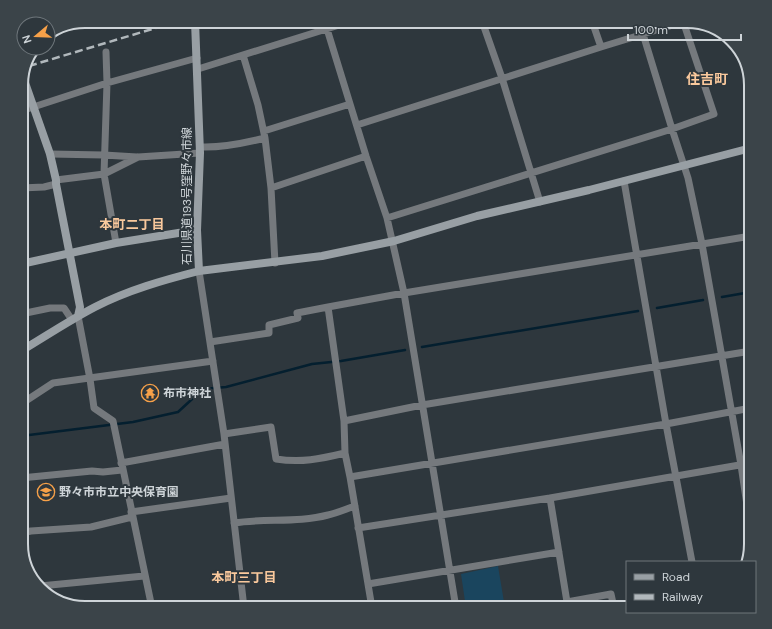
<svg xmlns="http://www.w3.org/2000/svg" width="772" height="629" font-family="'DM Sans','Noto Sans JP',sans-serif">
  <rect width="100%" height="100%" fill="#2e373d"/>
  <path fill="#1a455e" d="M498,566L505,608H466L461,574Z"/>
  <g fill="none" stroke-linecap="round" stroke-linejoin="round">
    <path stroke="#041f2f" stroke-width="2.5" d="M722,297L751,292
      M657,308L703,300
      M422,347L638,311
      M21,436L133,422L178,412L203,389L226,387L312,364L341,361L405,350"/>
    <path stroke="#75797d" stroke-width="7" d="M482,21L502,78L540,202
      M592,21L601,47L686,21
      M639,21L672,129L688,178L702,244L741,465L751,532
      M327,29L366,156L387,218L404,293L456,608
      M106,52L107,83L104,174L116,243
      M198,69L352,21
      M21,111L107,83L197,58
      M357,125L601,47
      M264,131L350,104
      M265,138L271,188L275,263
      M200,147C221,148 245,143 265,138L258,105L243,55
      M50,154L104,155L137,157
      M56,180L104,174L138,157L200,153
      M624,181L666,424L751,408
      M21,188L44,187L56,184
      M271,188L366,156
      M387,218L672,129L714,114L683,21
      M199,271L224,434L244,608
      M21,314L50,308H64L72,320
      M78,316L90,379L94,408L113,421L152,608
      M210,342L269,333V325L298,318L297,313L328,307
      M21,404L53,383L213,361
      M344,421L422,405L751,351
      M224,434L271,427L276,459C301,463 320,459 345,453
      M121,463L225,444
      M350,477L666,424L692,562
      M21,478L92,471L103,472L122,470
      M131,512L231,498
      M234,523C265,518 298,523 328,515C337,513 346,509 355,506
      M358,528L550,498
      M21,533L31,531L91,527L132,517
      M368,584L559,552
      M40,586L144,576
      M372,608L350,477L345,453L344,421L328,307L404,293L751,236
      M614,608L611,594L567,602L550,498L751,463"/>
    <path stroke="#989fa4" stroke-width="8" d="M23,77L50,154L56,180V184L80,307L78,316
      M21,264L116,243L197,230
      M199,271L322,256L394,241L477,216L589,190L751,148
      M21,351C46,336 70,320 95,307C128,290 164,280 199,271L197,230L200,153L195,21"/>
    <path stroke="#b1b8bc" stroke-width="2.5" stroke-dasharray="8 4" stroke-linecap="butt" d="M29,66L179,21"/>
  </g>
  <defs>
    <symbol id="temple-ring" viewBox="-11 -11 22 22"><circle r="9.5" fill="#2e373d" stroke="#f7a149" stroke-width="1.5"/><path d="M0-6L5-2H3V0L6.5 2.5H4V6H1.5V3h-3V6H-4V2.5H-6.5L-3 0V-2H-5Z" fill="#f7a149"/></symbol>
    <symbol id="school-ring" viewBox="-11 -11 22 22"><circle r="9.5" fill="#2e373d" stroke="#f7a149" stroke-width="1.5"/><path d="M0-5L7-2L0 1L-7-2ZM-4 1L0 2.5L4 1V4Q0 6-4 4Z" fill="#f7a149"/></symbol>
  </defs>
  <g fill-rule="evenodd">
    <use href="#temple-ring" x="140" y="383" width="20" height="20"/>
    <use href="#school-ring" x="36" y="482" width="20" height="20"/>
  </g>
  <g text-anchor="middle" stroke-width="4" stroke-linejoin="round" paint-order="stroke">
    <g font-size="12" fill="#ced4d8" stroke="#2e373d">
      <text transform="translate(187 196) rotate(-90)" y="4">石川県道193号窪野々市線</text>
    </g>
    <g font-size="12" font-weight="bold" fill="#ced4d8" stroke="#2e373d" text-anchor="start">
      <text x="163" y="397">布市神社</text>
      <text x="59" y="496">野々市市立中央保育園</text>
    </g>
    <g font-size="13" font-weight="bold" fill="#fac99d" stroke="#2e373d">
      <text x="132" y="229">本町二丁目</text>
      <text x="244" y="582">本町三丁目</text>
    </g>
    <g font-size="14" font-weight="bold" fill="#fac99d" stroke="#2e373d">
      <text x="707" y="84">住吉町</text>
    </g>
  </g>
  <path d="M0 0H772V629H0ZM85 28H687A57 57 0 0 1 744 85V544A57 57 0 0 1 687 601H85A57 57 0 0 1 28 544V85A57 57 0 0 1 85 28Z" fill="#3b4449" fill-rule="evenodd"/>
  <path fill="none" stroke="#ced4d8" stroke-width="2" d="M85 28H687A57 57 0 0 1 744 85V544A57 57 0 0 1 687 601H85A57 57 0 0 1 28 544V85A57 57 0 0 1 85 28Z"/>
  <rect x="626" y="561" width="130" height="52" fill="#2e373d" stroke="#6e767b"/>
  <rect x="634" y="574" width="20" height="6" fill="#989fa4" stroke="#6e767b"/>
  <text x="662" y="581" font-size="12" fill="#ced4d8">Road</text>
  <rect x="634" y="594" width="20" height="6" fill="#b1b8bc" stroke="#6e767b"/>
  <text x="662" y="601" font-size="12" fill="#ced4d8">Railway</text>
  <g transform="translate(36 36) rotate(251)"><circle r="19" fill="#2e373d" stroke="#6e767b"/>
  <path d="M0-3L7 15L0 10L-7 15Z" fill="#f7a149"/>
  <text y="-6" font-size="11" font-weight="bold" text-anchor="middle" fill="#ced4d8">N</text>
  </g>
  <path d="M628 34v6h113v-6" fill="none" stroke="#ced4d8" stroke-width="2"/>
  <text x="634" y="34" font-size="12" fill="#ced4d8" stroke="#2e373d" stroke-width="3" paint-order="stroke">100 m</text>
</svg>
